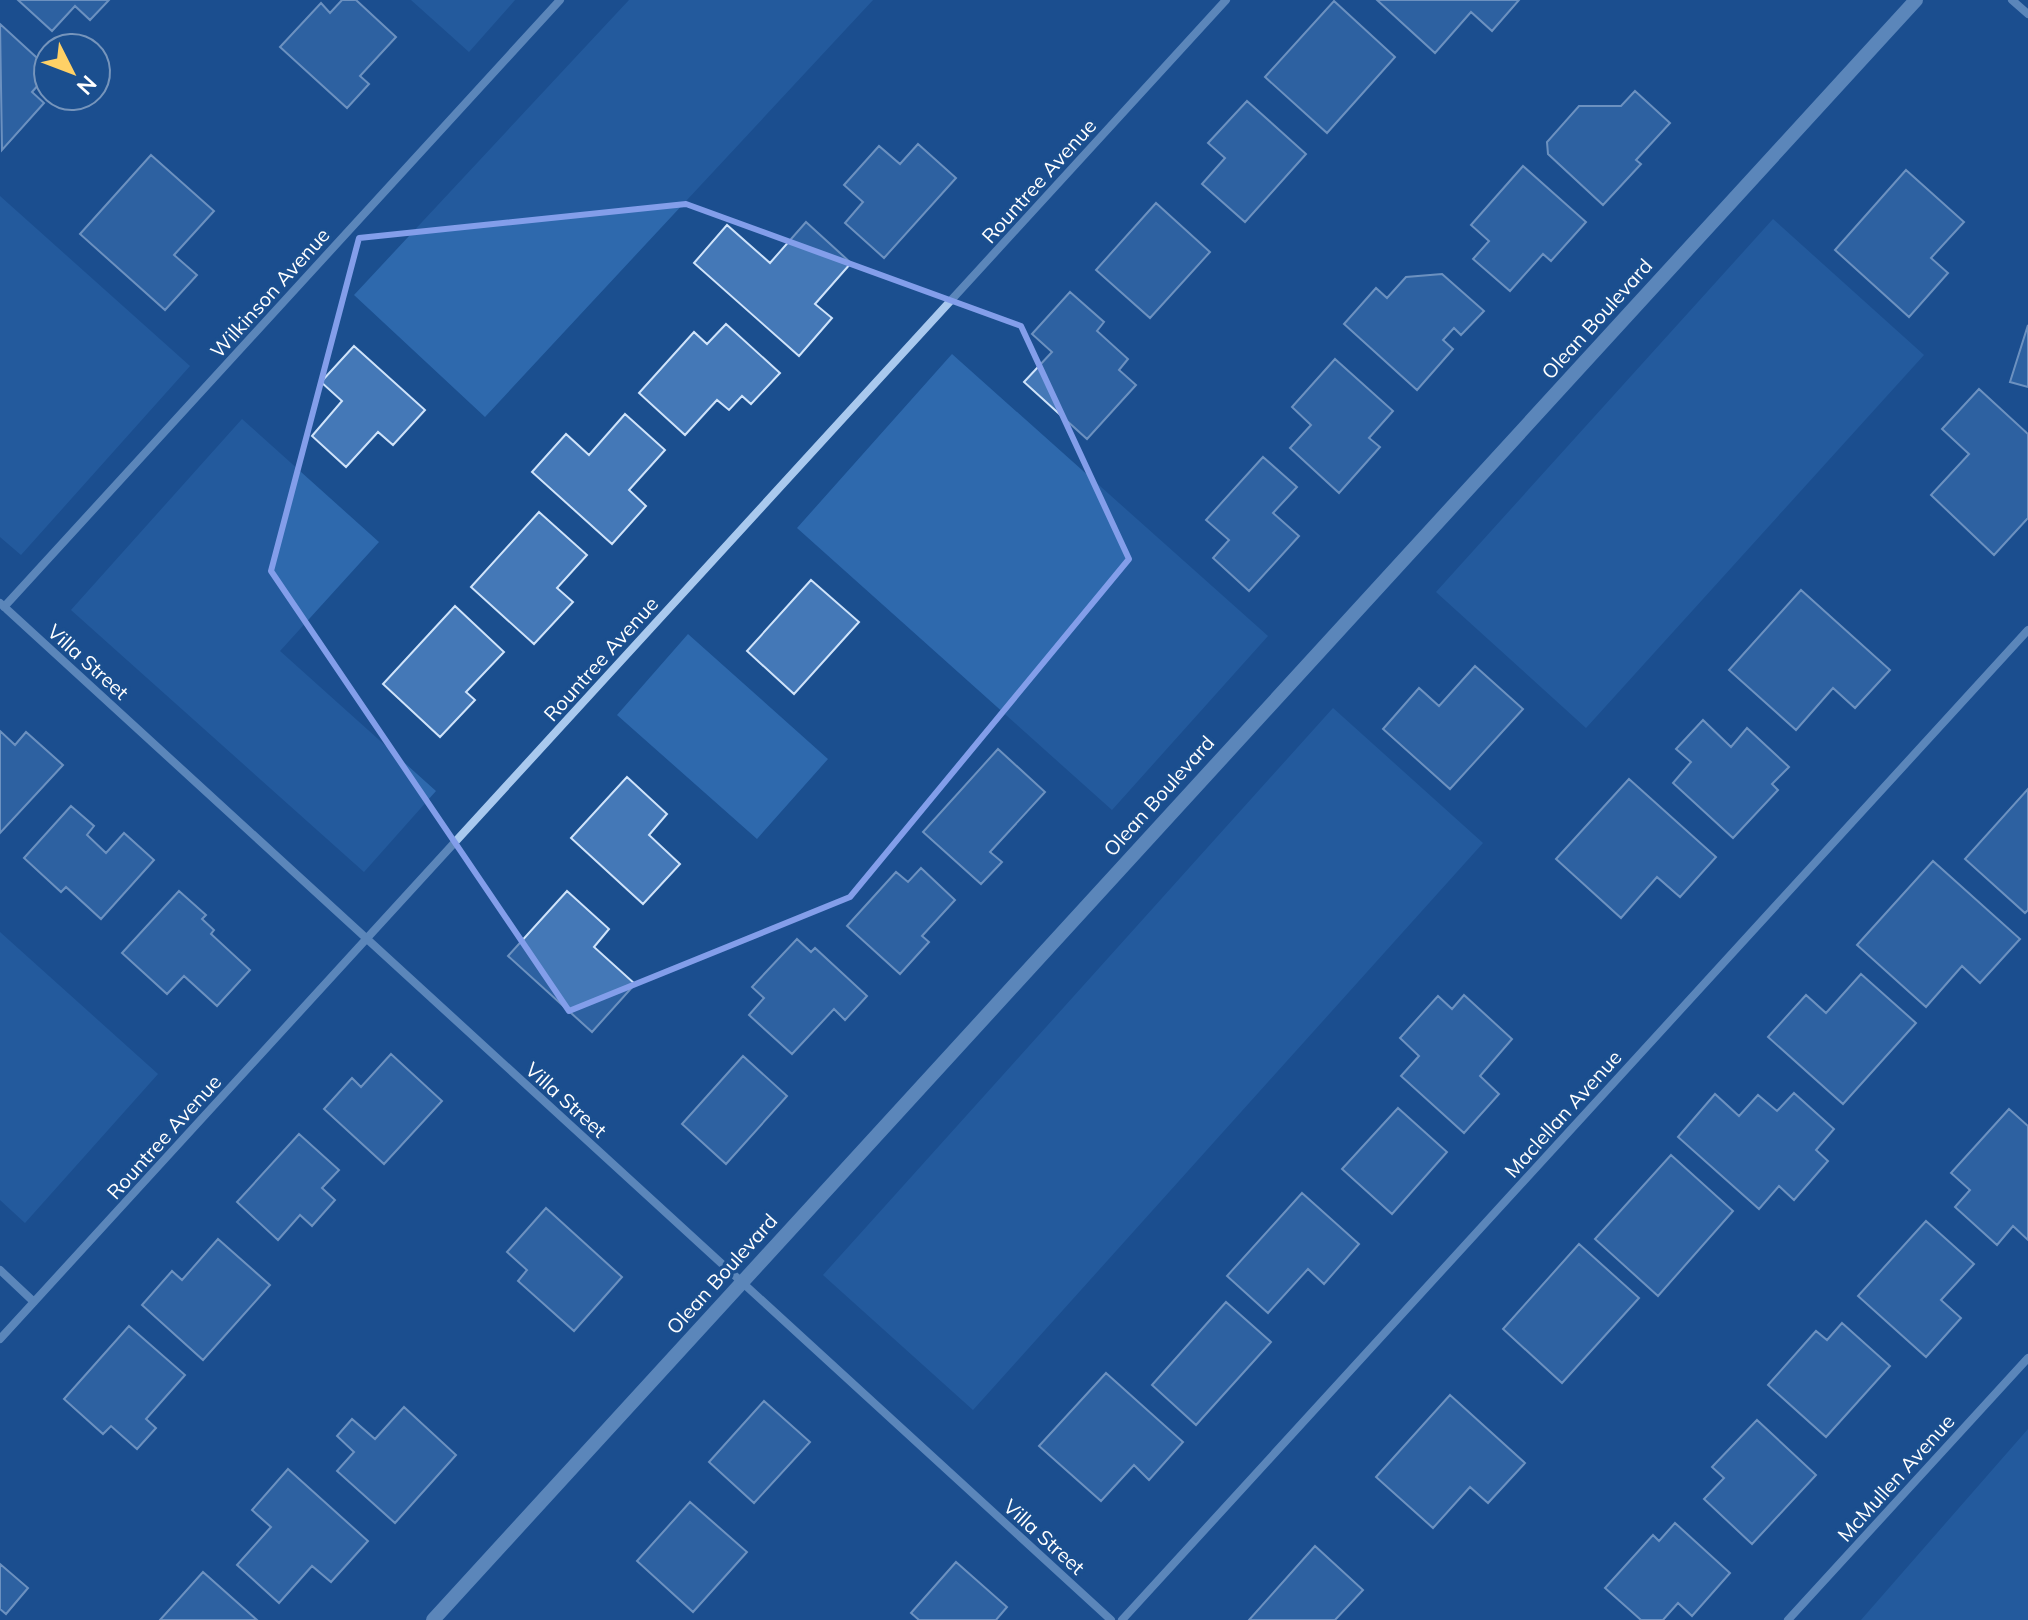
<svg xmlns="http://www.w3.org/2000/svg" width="2028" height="1620" font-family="Mulish,sans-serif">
  <rect width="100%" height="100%" fill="#1b4f8f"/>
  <path fill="#2e69ad" d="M411,0H515L469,52Z
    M629,0H873L485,417L354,295Z
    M0,196L190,366L21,555L0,537Z
    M1773,219L1924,355L1586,728L1436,592Z
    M952,354L1268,636L1112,810L797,528Z
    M242,419L379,542L280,651L436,791L364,872L71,610Z
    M688,634L828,759L757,839L617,715Z
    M1333,708L1483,843L973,1410L823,1275Z
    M0,932L158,1074L25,1223L0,1200Z
    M2028,1429V1620H1861Z"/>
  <path fill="#4478b7" stroke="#cfe3fa" stroke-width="2" d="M18,0H109L90,20L75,6L52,31Z
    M342,0H356L396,37L360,76L369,84L347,108L280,47L321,3L330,13Z
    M1377,0H1519L1492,31L1471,12L1435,53Z
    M1334,1L1395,57L1327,133L1265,77Z
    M0,24L48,68V74L32,92L44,103L2,150Z
    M1635,91L1670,123L1636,160L1641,164L1603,205L1548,154L1547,142L1579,106H1621Z
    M1247,101L1306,154L1245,222L1202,184L1225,158L1208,143Z
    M918,144L956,178L884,258L845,223L863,202L844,185L879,146L900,164Z
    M151,155L214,211L174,255L197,275L165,310L80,234Z
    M1523,166L1586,222L1551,261L1543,254L1510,291L1473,259L1489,241L1471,225Z
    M1906,170L1964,222L1931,258L1948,273L1909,317L1835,250Z
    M1156,203L1210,252L1150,318L1096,270Z
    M806,222L851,263L815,304L832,318L799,356L694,263L727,225L770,263Z
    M1442,274L1484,311L1461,335L1454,328L1443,340L1453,349L1417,390L1344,324L1376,288L1387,298L1406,277Z
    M1070,292L1104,322L1097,331L1128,359L1119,370L1136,385L1087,439L1024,382L1052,352L1032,334Z
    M726,324L780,373L751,404L742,396L729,410L717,400L685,435L639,393L694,332L707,344Z
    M2028,325V387L2010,382Z
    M354,346L425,410L393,445L378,432L346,467L312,436L342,401L321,382Z
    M1335,359L1393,411L1369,438L1380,447L1339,493L1290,448L1311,425L1292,407Z
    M1979,389L2028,434V518L1994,555L1931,495L1969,454L1942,429Z
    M625,414L665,450L629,490L646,506L612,544L532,472L566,434L589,455Z
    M1263,457L1297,487L1273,513L1299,536L1249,591L1213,558L1229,540L1206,520Z
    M539,512L587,555L557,588L573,602L534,644L471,587Z
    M811,580L859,622L794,694L747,651Z
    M1801,590L1890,670L1855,708L1833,688L1796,730L1729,670Z
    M455,606L504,652L466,692L475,700L440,737L383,684Z
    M1475,666L1523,709L1450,789L1383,729L1419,688L1439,706Z
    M1703,720L1731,747L1747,728L1789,767L1772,784L1778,790L1733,838L1673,783L1691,762L1676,749Z
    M0,731L15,745L26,732L63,765L0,833Z
    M998,749L1045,792L990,852L1002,862L981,884L923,832Z
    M627,777L667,814L649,835L680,864L643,904L571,838Z
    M1629,779L1716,857L1680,897L1657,877L1621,918L1556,859Z
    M2028,789V910L2025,913L1965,859Z
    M71,806L94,826L87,835L106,853L124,833L154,860L101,919L66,887L61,892L24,858Z
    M1933,861L2020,939L1980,983L1962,966L1926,1007L1857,945Z
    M921,868L955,900L922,936L929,942L900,974L847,926L896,872L908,882Z
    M179,891L206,915L202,919L214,930L211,934L250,970L217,1006L184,976L167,994L122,953Z
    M567,891L609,929L594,947L635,984L592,1032L508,956Z
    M797,939L811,952L815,948L867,996L845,1020L834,1009L792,1054L749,1015L764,998L752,987Z
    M1861,974L1916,1023L1843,1104L1768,1037L1806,995L1826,1013Z
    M1464,995L1512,1039L1480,1076L1499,1094L1464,1133L1401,1076L1419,1056L1400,1038L1438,996L1452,1009Z
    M391,1054L442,1101L384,1164L324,1109L352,1078L361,1087Z
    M743,1056L787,1096L726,1164L682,1124Z
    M1794,1093L1834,1129L1816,1150L1828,1161L1794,1200L1779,1186L1759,1209L1678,1137L1715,1094L1739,1116L1758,1095L1777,1111Z
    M1398,1108L1447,1152L1392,1214L1342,1169Z
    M2009,1109L2028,1126V1240L2013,1226L1997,1245L1955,1207L1970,1190L1951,1173Z
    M299,1134L339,1170L322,1188L335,1200L312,1226L300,1215L278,1240L237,1202Z
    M1671,1155L1733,1211L1658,1296L1595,1239Z
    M1302,1193L1359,1244L1324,1284L1308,1269L1268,1313L1227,1276Z
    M546,1208L622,1277L574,1331L518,1281L527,1270L507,1252Z
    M1926,1221L1974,1264L1941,1300L1961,1318L1926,1357L1858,1296Z
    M218,1239L270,1285L203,1360L142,1305L172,1271L182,1280Z
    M1579,1244L1639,1298L1562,1383L1503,1329Z
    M1226,1302L1271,1342L1196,1425L1152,1385Z
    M1842,1323L1890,1366L1826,1437L1768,1385L1816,1331L1827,1340Z
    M129,1326L185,1375L146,1419L156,1428L137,1449L111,1426L103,1434L64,1399Z
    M1106,1373L1183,1442L1149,1480L1134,1465L1101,1501L1039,1446Z
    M1450,1395L1525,1463L1488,1503L1470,1487L1433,1528L1376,1477Z
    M764,1401L810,1442L754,1503L709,1462Z
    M404,1407L456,1455L395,1523L337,1471L354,1452L337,1436L352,1419L375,1439Z
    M1757,1420L1816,1475L1752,1544L1704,1499L1724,1478L1712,1467Z
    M288,1469L368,1541L331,1582L312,1566L279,1603L237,1565L271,1527L252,1510Z
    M690,1502L747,1552L693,1612L637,1561Z
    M1675,1523L1730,1573L1692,1616L1678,1603L1663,1620H1641L1605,1588L1653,1535L1659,1541Z
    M1315,1546L1363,1590L1335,1620H1249Z
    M956,1562L1007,1607L996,1620H919L911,1613Z
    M0,1564L28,1588L6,1614L0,1609Z
    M203,1572L257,1620H160Z"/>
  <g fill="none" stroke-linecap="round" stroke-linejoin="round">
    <path stroke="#a9c9ee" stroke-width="8" d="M2012,0L2028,14
      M0,603L1111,1620
      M4,607L560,0
      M0,1270L34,1302
      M0,1339L1226,0
      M1122,1620L2028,630
      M1788,1620L2028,1358"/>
    <path stroke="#a9c9ee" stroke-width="14" d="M433,1620L1916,0"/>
  </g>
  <path d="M0 0H2028V1620H0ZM686,204L1021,326L1129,559L850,897L569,1011L271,571L359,238Z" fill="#1b4f8f" fill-opacity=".55" fill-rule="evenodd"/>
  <path fill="none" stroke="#839eea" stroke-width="6" stroke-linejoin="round" d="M686,204L1021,326L1129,559L850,897L569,1011L271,571L359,238Z"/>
  <g text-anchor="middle" stroke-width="7" stroke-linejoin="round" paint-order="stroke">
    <g font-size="20" fill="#fff" stroke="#1b4f8f">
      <text transform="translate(1039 181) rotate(-48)" y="7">Rountree Avenue</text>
      <text transform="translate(270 293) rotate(-48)" y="7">Wilkinson Avenue</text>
      <text transform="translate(1597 319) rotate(-48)" y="7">Olean Boulevard</text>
      <text transform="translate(601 659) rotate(-48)" y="7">Rountree Avenue</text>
      <text transform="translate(88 662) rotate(42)" y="7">Villa Street</text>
      <text transform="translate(1159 796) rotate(-48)" y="7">Olean Boulevard</text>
      <text transform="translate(566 1100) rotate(42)" y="7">Villa Street</text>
      <text transform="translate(1563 1114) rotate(-48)" y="7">Maclellan Avenue</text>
      <text transform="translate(164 1137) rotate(-48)" y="7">Rountree Avenue</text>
      <text transform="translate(722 1274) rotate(-48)" y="7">Olean Boulevard</text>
      <text transform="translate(1896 1478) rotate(-48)" y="7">McMullen Avenue</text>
      <text transform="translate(1044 1537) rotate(42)" y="7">Villa Street</text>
    </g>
  </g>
  <g transform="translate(72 72) rotate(132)"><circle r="38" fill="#1b4f8f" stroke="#7695bc" stroke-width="2"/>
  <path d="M0-6L14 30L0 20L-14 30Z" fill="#ffd166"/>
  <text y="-12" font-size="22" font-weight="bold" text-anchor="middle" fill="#ffffff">N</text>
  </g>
</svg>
